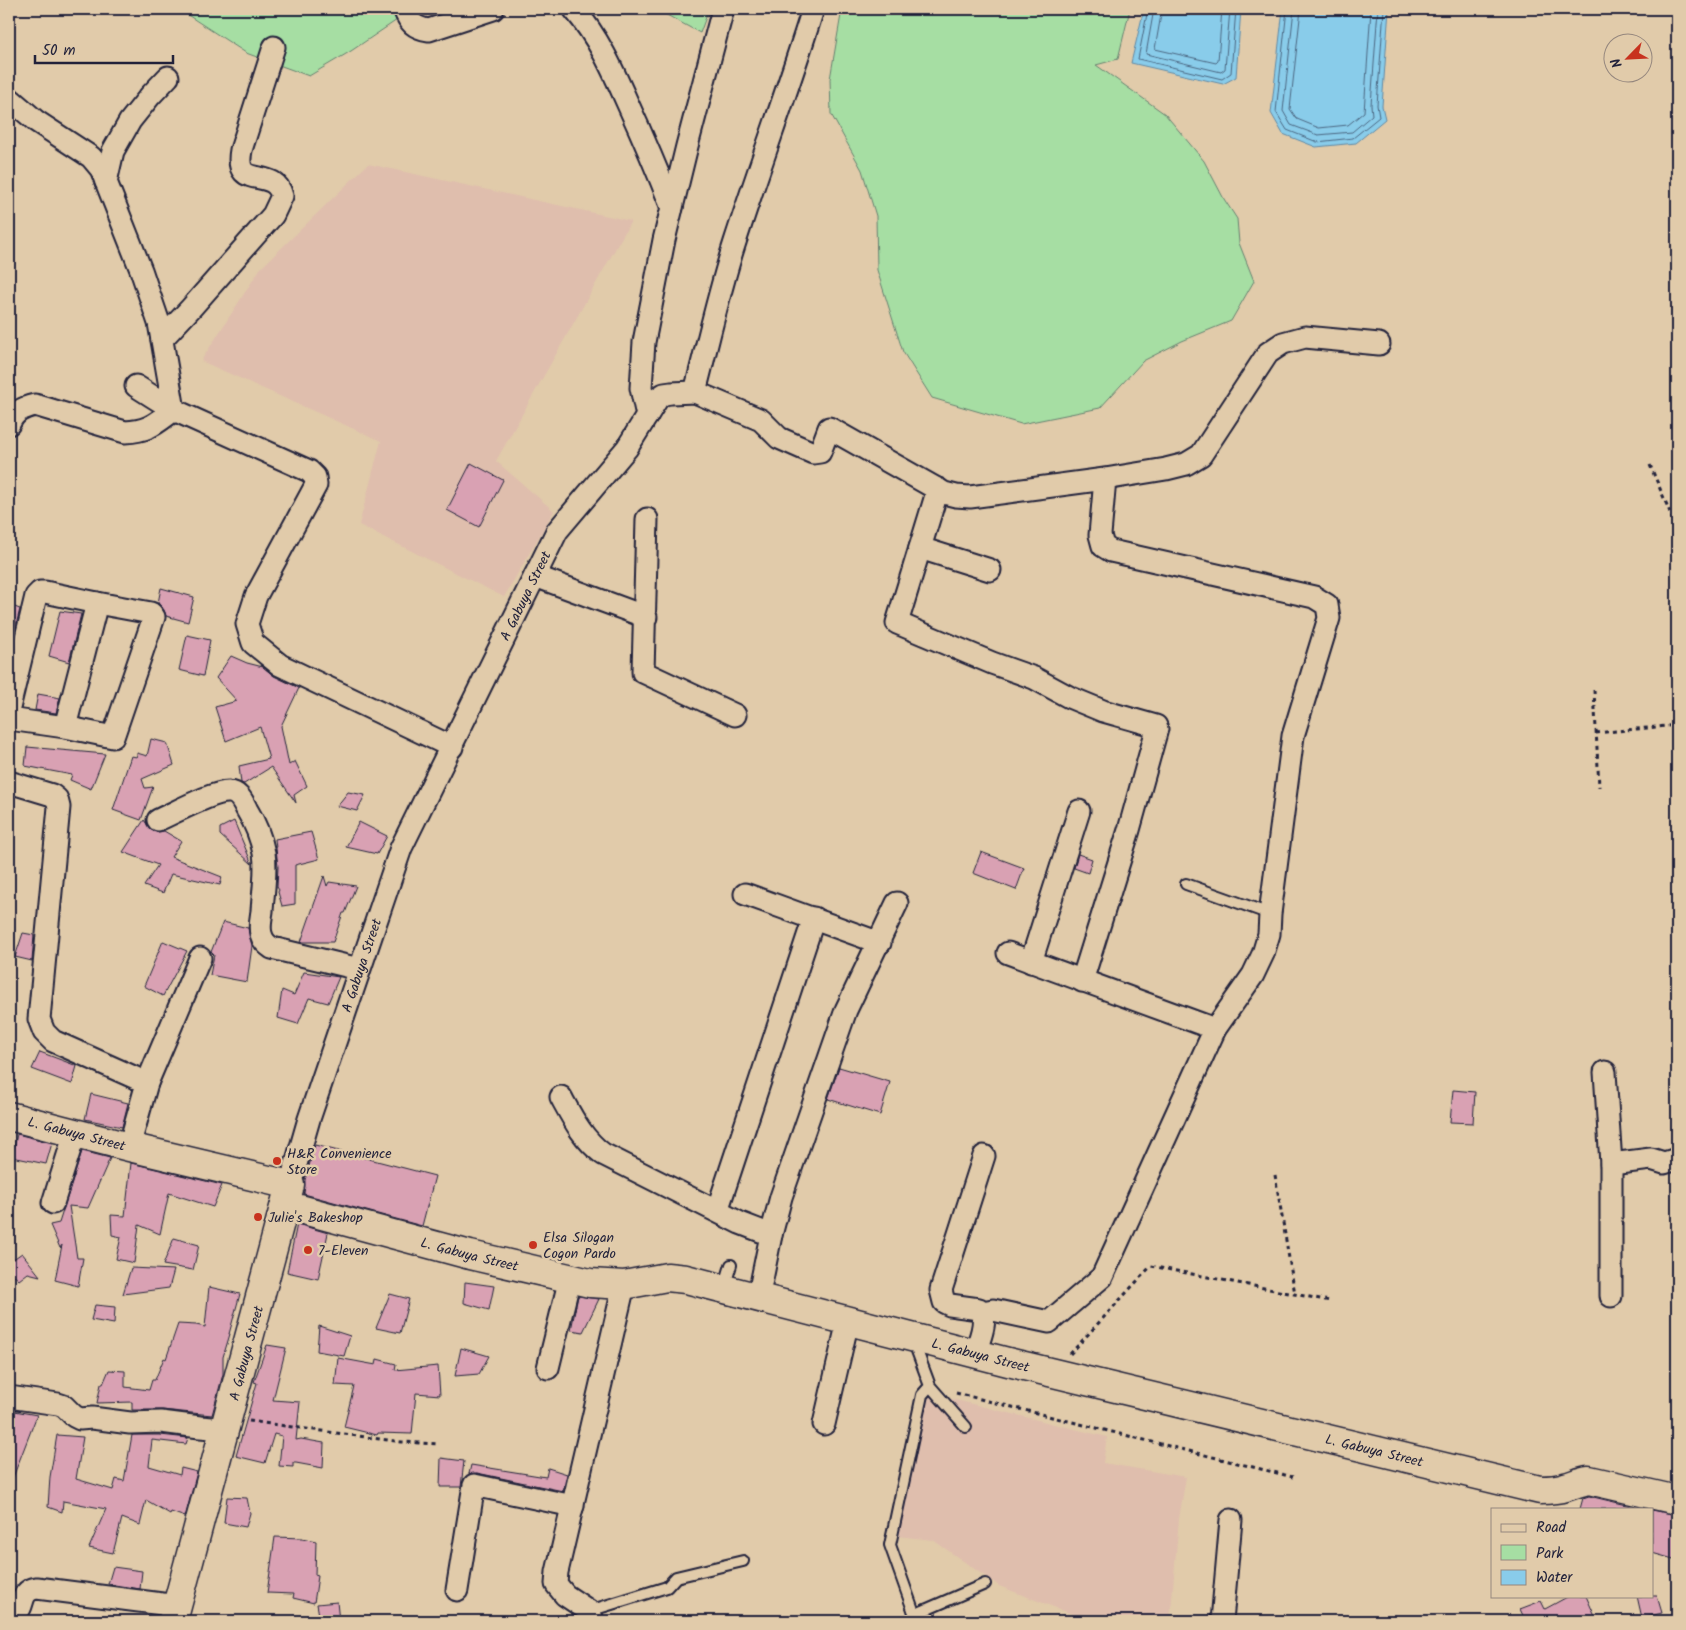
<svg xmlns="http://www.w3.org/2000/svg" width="1686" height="1630" font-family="Kalam,sans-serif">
  <rect width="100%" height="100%" fill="#e1cbaa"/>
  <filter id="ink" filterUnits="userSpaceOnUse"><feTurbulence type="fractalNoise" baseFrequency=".02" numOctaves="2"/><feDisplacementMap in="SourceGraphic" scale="10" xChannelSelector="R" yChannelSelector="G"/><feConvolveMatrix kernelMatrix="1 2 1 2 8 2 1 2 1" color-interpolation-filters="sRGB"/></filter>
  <g filter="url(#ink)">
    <path fill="#dfbead" d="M368,164L631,221L496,461L554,511L504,597L359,525L381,441L201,361L260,269Z
      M927,1395L952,1399L1107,1437L1103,1463L1186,1477L1179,1519L1170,1621H1110L1072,1614L999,1586L933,1540L897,1536Z"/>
    <path fill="#a6dea3" stroke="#64806f" d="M186,9H401L403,16L351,51L309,76L246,53L183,12Z
      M653,9H709L700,33L665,14Z
      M842,9H1130L1118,59L1096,65L1165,114L1204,161L1224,199L1237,219L1239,243L1254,281L1231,321L1182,341L1143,361L1100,408L1021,424L932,398L903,352L877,270L876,216L862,170L831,114L830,79Z"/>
    <path fill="#89ccea" stroke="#6088a4" d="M1144,9H1241L1236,77L1223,84L1131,63Z
      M1283,9H1389L1382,106L1385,119L1356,143L1316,147L1283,134L1271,113Z"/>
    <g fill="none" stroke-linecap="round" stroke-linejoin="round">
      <path stroke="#4b6681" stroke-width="1" d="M1148,9L1138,59L1222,79L1231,73L1236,9
        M1154,9L1146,54L1221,72L1225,69L1230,9
        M1162,9L1155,49L1216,63L1218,61L1222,9
        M1287,9L1276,112L1287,130L1317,142L1353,138L1379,117L1377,105L1384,9
        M1294,9L1283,111L1291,125L1318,135L1352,132L1372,115L1371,105L1378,9
        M1301,9L1290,109L1297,119L1319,128L1348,125L1364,112L1371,9"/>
    </g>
    <path fill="#d9a1b3" stroke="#22223b" d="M471,463L503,480L479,527L447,510Z
      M161,588L194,597L188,622L166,616L164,610L158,603Z
      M9,605L20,609L9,653Z
      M60,611L81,614L69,662L49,656Z
      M187,635L210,640L203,676L179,670Z
      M231,656L247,663L263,667L274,676L299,688L281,726L289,765L295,761L307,786L294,795L296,803L271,767L244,784L241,783L239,766L269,759L260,727L226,741L215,707L237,701L216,678Z
      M38,694L60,698L56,713L35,710Z
      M151,739L167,743L174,765L142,779L145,788L153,787L141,820L113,810L131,756L137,757V753L147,756Z
      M27,747L105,754L91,789L70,780L72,775L25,766Z
      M348,792L365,795L357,811L337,806Z
      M144,820L151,830L157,832L164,831L181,841L171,857L222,877L220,885L171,874L163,893L144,886L158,865L123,852Z
      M234,821L252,864L220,835V828Z
      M359,822L387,836L377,854L346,847Z
      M311,832L319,859L295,865V904L282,906L278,892L279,890L277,887L278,867L275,839Z
      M981,852L1024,868L1016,890L973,873Z
      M1078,854L1092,859L1088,873L1074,868Z
      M324,876L327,886L329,882L356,886L345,913H343L333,942H301Z
      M223,922L248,928L252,946L247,982L210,975L214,955L211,952Z
      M23,933L34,935L32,961L15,957Z
      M163,941L187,951L163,996L144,986Z
      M304,972L339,977L328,1003L309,998L298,1024L278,1018L282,990L294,995Z
      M40,1052L77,1066L72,1084L32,1069Z
      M839,1067L890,1082L880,1115L828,1099Z
      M1453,1090L1475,1092L1473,1123L1450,1122Z
      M91,1094L128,1103L122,1127L85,1119Z
      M17,1134L52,1143L46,1164L12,1157Z
      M315,1145L435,1176L422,1226L304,1194L305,1180Z
      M82,1151L110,1158L88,1208L69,1206L77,1258H83L78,1286L55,1280L62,1245L60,1248L50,1225L59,1223Z
      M131,1163L222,1185L213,1207L169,1193L160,1234L139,1225L134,1263L116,1259L121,1237L112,1235L111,1215L125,1216Z
      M297,1224L328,1233L318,1279L287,1272Z
      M174,1238L199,1245L193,1270L163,1265Z
      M22,1253L40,1276L28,1273L19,1280L9,1271V1262Z
      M131,1268L174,1270L169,1288L123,1294Z
      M465,1282L494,1286L489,1310L464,1303Z
      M209,1287L240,1294L229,1334H230L223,1357V1374L212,1415L162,1410H132V1402L97,1403L101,1384H103L109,1370L125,1371V1387L149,1390L152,1380H155L164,1358L166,1359L178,1324L196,1325L205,1327Z
      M390,1294L409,1299L400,1333L376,1328Z
      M578,1296L599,1299L583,1332L571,1330Z
      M95,1305L115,1307L114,1324L91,1320Z
      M319,1326L350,1336L344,1356L317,1351Z
      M267,1345L286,1348L273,1400L300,1402L296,1440L301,1439L324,1443L323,1468L296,1463H293V1467L279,1466L282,1436L274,1434L265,1463L236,1456L257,1383L254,1382Z
      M461,1348L489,1356L479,1374L455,1376Z
      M338,1358L376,1365L377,1359L396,1364L395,1370L438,1366L440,1395L416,1393L412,1434L378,1433L377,1435L344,1427L354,1386L335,1385Z
      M9,1410L37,1415L10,1485H9Z
      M57,1435L83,1437L76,1479L113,1490L116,1479L124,1481L132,1435H160L188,1438L186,1444L152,1440L149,1466L180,1475L181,1468L197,1472L185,1517L171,1512L170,1514L146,1500L140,1525L122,1518L113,1553L89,1548L106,1509L63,1501L62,1512L48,1507L50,1477Z
      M441,1458L464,1461L461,1487H440Z
      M471,1465L546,1477L548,1468L567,1474L563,1491L477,1473L469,1474Z
      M1589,1496L1644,1509H1580L1583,1498Z
      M227,1497L247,1498L250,1513L246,1527L224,1523Z
      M1652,1510L1677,1515V1560L1652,1553Z
      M275,1537L302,1538L316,1541L315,1575L318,1576L314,1603L293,1598L294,1594L267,1593Z
      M113,1567L142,1571L140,1589L108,1584Z
      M1569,1596H1586L1597,1621H1522L1525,1620L1520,1609L1541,1601L1545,1609Z
      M1637,1596H1657L1662,1613L1642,1618Z
      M337,1602L339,1621H320L317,1604Z"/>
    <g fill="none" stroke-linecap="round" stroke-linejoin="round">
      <defs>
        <path id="lane" d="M1186,884L1270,914
          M724,1288L731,1265
          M913,1340L930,1386L966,1427
          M589,1611L667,1587L676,1577L743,1561
          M916,1614L985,1584
          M917,1621L890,1545L922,1395L930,1386"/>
        <g id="street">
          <path d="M404,9C409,22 414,28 429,30L493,9"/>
          <path d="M574,9C598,37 612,68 627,102C643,137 658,172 672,208"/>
          <path d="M9,98L36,121L91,157L101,169L141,270L159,323L174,410C155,424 149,431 125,432L35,405C22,408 14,412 9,424"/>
          <path d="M106,182L113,151L130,121L150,96L168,77"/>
          <path d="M162,339L191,308L273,215L282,196C274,164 233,193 241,150L274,47"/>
          <path d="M136,386L174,410L309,471L315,477L316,485L256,596L247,624L253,643L280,665L452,747"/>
          <path d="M695,392C708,342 719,291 735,242C760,164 789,87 813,9"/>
          <path d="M647,416L641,388L644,342L664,240L687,146L723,9"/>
          <path d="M938,489L897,623L992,663L1034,678L1069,697L1103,711L1156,726L1157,729L1129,830L1082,981"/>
          <path d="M647,519L643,672L735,715"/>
          <path d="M920,548L990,570"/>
          <path d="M535,576L646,617"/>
          <path d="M9,708L36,596L40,592H45L97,603L151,613L154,617L113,737L65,727L9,719"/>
          <path d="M65,727L97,603"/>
          <path d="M9,782L52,795L57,799L59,807L39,1019L44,1032L53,1041L147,1083L129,1147"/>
          <path d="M158,820C174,813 214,791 229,792C239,792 243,802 247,810C255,823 261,838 264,853C267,872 263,892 262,911C261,918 259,926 261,934C263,941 266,944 272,948L359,969"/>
          <path d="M745,894L880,943"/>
          <path d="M1008,953L1215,1029"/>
          <path d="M1031,962L1079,811"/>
          <path d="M1605,1072L1611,1164V1296"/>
          <path d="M147,1083L200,958"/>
          <path d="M561,1097C573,1119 583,1139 603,1154L740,1223L771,1235"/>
          <path d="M1611,1164L1651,1159L1664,1163L1677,1159"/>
          <path id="s1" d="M290,1185L309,1119L401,848L557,531L627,448L658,398L664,394L671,393L695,392L761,420L779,438L813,453L820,452L829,428L944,493L956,496L970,497L1105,479L1166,469L1186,464L1201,455L1268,353L1283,343L1305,337L1379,344"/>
          <path d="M53,1203L75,1133"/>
          <path d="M717,1211L814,918"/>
          <path d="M758,1299L771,1235L781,1197L846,1010L897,903"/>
          <path d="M982,1312L993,1310L1049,1322L1102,1277L1215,1029L1253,975L1263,954L1269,934L1270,914L1293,736L1329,618L1327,605L1314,597L1111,551L1103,546L1100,535L1105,479"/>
          <path d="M975,1354C978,1341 990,1320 979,1309L950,1305L944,1302L941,1290L984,1156"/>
          <path d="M548,1368L570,1278"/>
          <path d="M9,1397L58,1404L64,1406L74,1416L80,1419L92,1418L130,1423L161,1422L200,1427L225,1429"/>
          <path d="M824,1424L848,1321"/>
          <path d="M457,1590L474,1485L573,1506"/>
          <path d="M9,1615C29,1613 15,1591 37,1588L178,1606"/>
          <path d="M593,1621L589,1611L565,1595L556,1584L557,1572L624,1285"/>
          <path d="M1222,1621L1231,1520"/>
        </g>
        <g id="secondary">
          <path id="s2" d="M9,1116L129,1147L290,1185L173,1621"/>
          <path id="s3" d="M285,1205L470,1255L590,1283L624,1285L667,1277L686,1279L1008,1362L1540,1490C1548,1490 1556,1490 1565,1487C1574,1485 1580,1481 1589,1480L1677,1500"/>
        </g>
      </defs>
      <use href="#lane" stroke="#22223b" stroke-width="14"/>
      <use href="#street" stroke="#22223b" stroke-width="25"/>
      <use href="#secondary" stroke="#22223b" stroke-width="31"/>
      <path stroke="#22223b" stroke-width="3" stroke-dasharray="4 4" stroke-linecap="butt" d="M1650,465L1677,529
        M1594,690L1599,787
        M1596,733L1677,725
        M1275,1175L1295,1294
        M1070,1354L1151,1266L1330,1301
        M956,1393L1293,1477
        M249,1421L402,1442L439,1444"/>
      <use href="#lane" stroke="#e1cbaa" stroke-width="10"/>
      <use href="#street" stroke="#e1cbaa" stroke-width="21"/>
      <use href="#secondary" stroke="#e1cbaa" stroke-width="28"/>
    </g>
  </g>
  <g fill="#c8321e" stroke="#e1cbaa" stroke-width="2">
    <circle cx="277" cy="1161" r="5"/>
    <circle cx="258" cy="1217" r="5"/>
    <circle cx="533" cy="1245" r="5"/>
    <circle cx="308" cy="1250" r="5"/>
  </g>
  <g text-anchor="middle" stroke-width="5" stroke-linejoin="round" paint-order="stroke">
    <g font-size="14" fill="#22223b" stroke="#e1cbaa">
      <text dy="5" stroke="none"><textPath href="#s1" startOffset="636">A Gabuya Street</textPath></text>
      <text dy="5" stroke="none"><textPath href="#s1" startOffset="231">A Gabuya Street</textPath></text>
      <text dy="5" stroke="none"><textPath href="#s2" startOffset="70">L. Gabuya Street</textPath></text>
      <text dy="5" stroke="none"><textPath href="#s3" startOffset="191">L. Gabuya Street</textPath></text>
      <text transform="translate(246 1353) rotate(-75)" y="5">A Gabuya Street</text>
      <text dy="5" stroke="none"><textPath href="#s3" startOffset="716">L. Gabuya Street</textPath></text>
      <text dy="5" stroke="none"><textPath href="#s3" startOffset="1121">L. Gabuya Street</textPath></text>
    </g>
    <g font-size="14" fill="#22223b" stroke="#e1cbaa" text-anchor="start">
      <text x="287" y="1158">H&amp;R Convenience<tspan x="287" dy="16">Store</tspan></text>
      <text x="268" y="1222">Julie's Bakeshop</text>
      <text x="543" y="1242">Elsa Silogan<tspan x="543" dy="16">Cogon Pardo</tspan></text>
      <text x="318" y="1255">7-Eleven</text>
    </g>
  </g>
  <rect width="1686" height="1630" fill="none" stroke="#e1cbaa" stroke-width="30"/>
  <rect x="15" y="15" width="1656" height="1600" fill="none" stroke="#22223b" stroke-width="2" filter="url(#ink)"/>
  <rect x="1491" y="1508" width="162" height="90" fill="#e1cbaa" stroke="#95877e"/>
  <rect x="1501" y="1524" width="25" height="8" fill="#e1cbaa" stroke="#95877e"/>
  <text x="1536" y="1532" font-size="15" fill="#22223b">Road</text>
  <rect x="1501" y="1545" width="25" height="15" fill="#a6dea3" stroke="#95877e"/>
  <text x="1536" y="1558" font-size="15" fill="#22223b">Park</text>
  <rect x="1501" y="1570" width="25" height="15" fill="#89ccea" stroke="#95877e"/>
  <text x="1536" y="1582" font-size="15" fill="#22223b">Water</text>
  <g transform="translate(1628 58) rotate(246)"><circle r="24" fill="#e1cbaa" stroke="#95877e"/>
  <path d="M0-4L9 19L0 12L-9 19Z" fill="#c8321e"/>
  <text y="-8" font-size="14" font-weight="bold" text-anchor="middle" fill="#22223b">N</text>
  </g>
  <path d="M35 55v8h138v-8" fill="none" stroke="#22223b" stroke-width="2.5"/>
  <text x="42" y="55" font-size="15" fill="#22223b" stroke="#e1cbaa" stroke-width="4" paint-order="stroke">50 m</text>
</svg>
